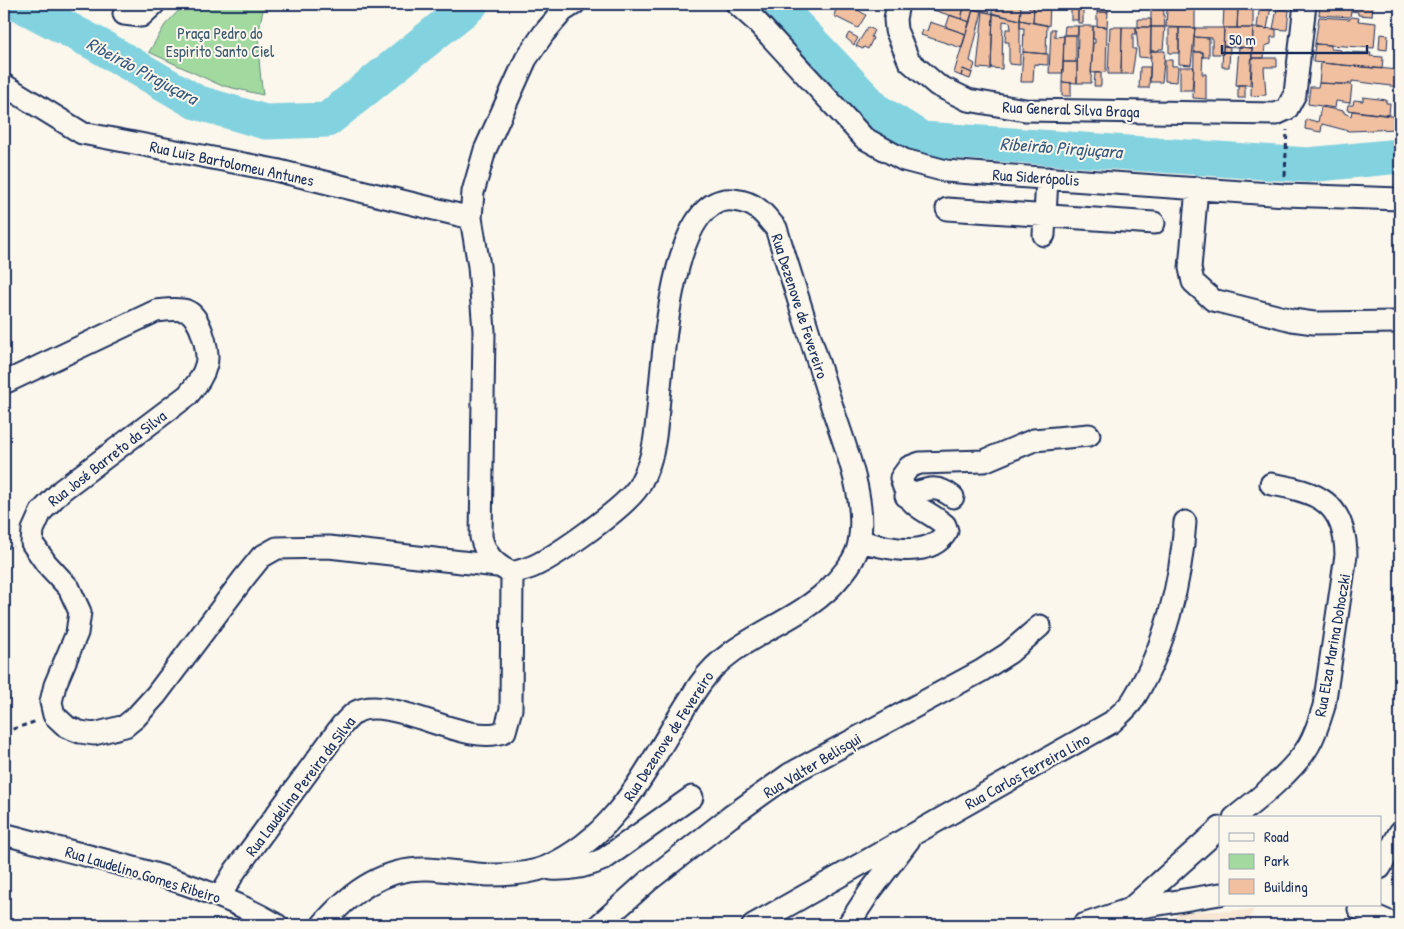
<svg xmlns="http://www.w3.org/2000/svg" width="1404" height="929" font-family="'Patrick Hand',sans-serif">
  <rect width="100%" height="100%" fill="#fbf7ec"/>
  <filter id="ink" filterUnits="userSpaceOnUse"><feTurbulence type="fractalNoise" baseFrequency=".02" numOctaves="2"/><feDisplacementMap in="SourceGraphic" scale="10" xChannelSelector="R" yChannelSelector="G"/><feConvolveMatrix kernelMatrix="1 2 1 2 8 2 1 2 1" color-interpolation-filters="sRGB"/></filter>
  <g filter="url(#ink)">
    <path fill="#f8e6d5" d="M1253,910L1248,925H1170L1178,912Z"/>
    <path fill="#a2d99e" stroke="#5e847e" d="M185,4H265C255,33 259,65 263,95L220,85L149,52L165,25Z"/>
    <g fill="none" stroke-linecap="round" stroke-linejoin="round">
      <path stroke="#83d2df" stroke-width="35" d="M20,4L98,45L196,102L265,122L327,120L471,4
        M775,4L877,111L922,139L1308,165L1400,156"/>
    </g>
    <path fill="#f0c0a0" stroke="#1b2f5e" d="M828,4H848L866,15L858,28L834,16L836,9Z
      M915,4H956L964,7L961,19Z
      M975,4H992L989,13L973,9Z
      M993,4H1021L1020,20L992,13Z
      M1034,4H1050L1049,26L1033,23Z
      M1098,4H1108V12H1097Z
      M1151,4H1163L1165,27H1151Z
      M1238,4H1253V9H1238Z
      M1320,4H1373L1372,16L1358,15V12L1351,11L1350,17L1319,15Z
      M1260,5L1271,7L1267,29L1257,27Z
      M1185,6H1195V28L1166,27L1167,9H1185Z
      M1224,6H1238L1237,28H1223Z
      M964,7L973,9L970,22L961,19Z
      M1029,7L1034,8L1033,23L1020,20L1021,9H1029Z
      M973,9L982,11L970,61L975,64L972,73L963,69L961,76L954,73Z
      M1078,9V20H1071V10Z
      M1078,9H1083V23H1078Z
      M1238,9H1253V28H1237Z
      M1277,9L1289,10L1287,30L1273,29Z
      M983,11L993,14L991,69L977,68Z
      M1097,12H1108L1107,27L1097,26Z
      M993,14L1020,20V65L1009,64V42H1005L1006,29H1011L1010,22L1003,21L1002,69L991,68Z
      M950,15L970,22L966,34L946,27Z
      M1319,17L1350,19L1352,17L1359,18L1358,21L1376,23L1374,48L1315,44Z
      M1138,19H1151V27H1138Z
      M1020,20L1047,25L1046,54L1023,52L1024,28H1020Z
      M930,22L966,34L962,48L921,35L923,30L927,31Z
      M1065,26H1078V35H1064Z
      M1078,26H1093L1091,83H1077Z
      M1093,26L1107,27L1106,72L1091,73L1093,43H1095V39H1093Z
      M868,27L874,30L871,37L873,38L868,49L864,47L863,49L856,46Z
      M1110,27H1122L1121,74H1108Z
      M1122,27H1136V34H1133V49H1136L1132,74H1121Z
      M1136,27H1151L1150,58L1139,57Z
      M1151,27H1165L1163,49H1159L1158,51H1151Z
      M1169,28H1179V53H1169Z
      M1179,28H1195L1191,65L1179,64Z
      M1195,28H1224L1223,54H1212V38L1194,37Z
      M1224,28H1253L1252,48L1223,46Z
      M1253,28L1276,29V37H1271V44L1265,46L1264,58H1252Z
      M1051,29H1055V37L1064,36L1063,73H1049Z
      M849,33L858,38L854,45L846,38Z
      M1380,34L1388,35L1387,50L1379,49Z
      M1064,35H1076V62H1063Z
      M1194,37L1209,38V57H1203V52H1194Z
      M1315,44L1331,45V49L1341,50V52L1371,53L1370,56L1383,57L1382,69L1313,62Z
      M1223,46L1230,47L1229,67H1222Z
      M1239,47L1252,48L1250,85H1236Z
      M1151,51H1165L1162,82H1150Z
      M1023,52L1048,54V65L1034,64L1033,82H1021Z
      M1194,52H1203L1202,74H1206V99L1193,98Z
      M1252,58H1277V67H1264L1266,95L1251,96Z
      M1165,60H1172V66H1178L1177,82L1165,81Z
      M1063,62H1077V83L1062,82Z
      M1321,63L1399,70V87L1352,81V83L1344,84L1319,83Z
      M1140,67H1150L1149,88H1139Z
      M1180,67H1194L1192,90H1180Z
      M963,69L972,73L970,79L961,76Z
      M1095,73H1101V86H1094Z
      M1062,82L1071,83V96H1062Z
      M1319,83L1352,85L1350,103L1336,101L1335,108L1308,104L1310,87H1318Z
      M1238,85H1245V98H1238Z
      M1363,97L1386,100V103H1390L1389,115L1347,110L1348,105H1353L1354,100L1363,101Z
      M1321,107L1344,111V113L1351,116L1352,111L1398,117L1397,129L1349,131L1322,124L1321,132L1305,129L1306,119L1318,122Z"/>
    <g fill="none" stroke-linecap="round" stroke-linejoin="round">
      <defs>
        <path id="minor" d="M737,4L757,22L864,138L904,160L946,171L998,175L1285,195L1400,199
          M898,4L895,19L896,30L909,61L937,85L968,100L1025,110L1276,114L1287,109L1295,94L1305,4
          M124,14L141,16L154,4
          M4,85L82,133L275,170L471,218
          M1197,188L1190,268L1193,282L1213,300L1292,320L1314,323L1400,322
          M947,209L1154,223
          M1044,235L1047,178
          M4,383L156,311C166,310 177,308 187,311C200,316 210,352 206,365C203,377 196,385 188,395L62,490L41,512L33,530L32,543L46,563L69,588L80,612L77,633L55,685L51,702L54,715L67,727L80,732L94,734L125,726L136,717L156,695L244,578L261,557L277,548L329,547L497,566
          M906,496C926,490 935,483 953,497
          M860,541C886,548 930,560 947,531L945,525C922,506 910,511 901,478L909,467L920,463L984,461L1034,440L1089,435
          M1234,818C1257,800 1295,770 1309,745C1316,733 1320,719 1324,706L1346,555C1345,502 1318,492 1271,484
          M4,834C94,859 196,877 277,925
          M1380,868L1400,832
          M551,869C569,870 587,867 604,859L692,797
          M220,896L235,871L342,725C346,721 351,715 356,712C390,693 468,749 505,731L511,709L512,573
          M1130,909L1220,828
          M1359,909L1396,925
          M322,925C349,893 384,867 428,869C448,870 469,874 489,875C507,875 529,874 546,867C625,833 654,750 700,684C732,637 793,626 832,586C843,574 856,560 859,543C868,497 842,440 829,397C811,341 794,284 776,228C770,222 765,214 758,209C751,203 742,201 733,200C663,193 663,396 654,443C652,458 646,473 639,486C626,507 558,555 534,566C527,569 519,571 512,573C495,565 486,556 481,537L484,331L479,266L471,218L473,192L485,150L526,59L544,33L563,11L574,4
          M599,925L648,881L730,817L790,774L981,671L1009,653L1040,626
          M753,925L1112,722C1119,715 1128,708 1133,700C1165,649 1181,582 1185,522
          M848,925L869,893L909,840
          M1083,925L1130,909L1220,894"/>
      </defs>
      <use href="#minor" stroke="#1b2f5e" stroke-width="25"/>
      <path stroke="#1b2f5e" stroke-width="3" stroke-dasharray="5 4" stroke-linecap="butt" d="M1285,176L1287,130
        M4,548L13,546
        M4,732L37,721"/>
      <use href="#minor" stroke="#fbf7ec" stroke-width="21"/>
    </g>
  </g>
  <g text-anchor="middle" stroke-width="4" stroke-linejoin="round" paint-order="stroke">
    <g font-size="16" fill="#3d5a6e" stroke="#fbf7ec">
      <text x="220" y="39">Praça Pedro do<tspan x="220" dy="18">Espirito Santo Ciel</tspan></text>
    </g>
    <g font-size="16" fill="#1b2f5e" stroke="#fbf7ec">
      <text transform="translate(1071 109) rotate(2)" y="6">Rua General Silva Braga</text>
      <text transform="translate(232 163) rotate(12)" y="6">Rua Luiz Bartolomeu Antunes</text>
      <text transform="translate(1036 177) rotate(4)" y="6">Rua Siderópolis</text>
      <text transform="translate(800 306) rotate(72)" y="6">Rua Dezenove de Fevereiro</text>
      <text transform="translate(107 458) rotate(-38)" y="6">Rua José Barreto da Silva</text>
      <text transform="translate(1332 645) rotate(-80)" y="6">Rua Elza Marina Dohoczki</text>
      <text transform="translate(668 736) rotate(-57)" y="6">Rua Dezenove de Fevereiro</text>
      <text transform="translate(812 765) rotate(-31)" y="6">Rua Valter Belisqui</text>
      <text transform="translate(1027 771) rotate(-29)" y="6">Rua Carlos Ferreira Lino</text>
      <text transform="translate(300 786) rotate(-53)" y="6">Rua Laudelina Pereira da Silva</text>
      <text transform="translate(143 874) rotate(17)" y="6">Rua Laudelino Gomes Ribeiro</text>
    </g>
    <g font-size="18" font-style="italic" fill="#35587e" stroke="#fbf7ec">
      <text transform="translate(142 71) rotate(28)" y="6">Ribeirão Pirajuçara</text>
      <text transform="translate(1061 148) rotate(4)" y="6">Ribeirão Pirajuçara</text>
    </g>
  </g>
  <rect width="1404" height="929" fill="none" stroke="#fbf7ec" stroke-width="20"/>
  <rect x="10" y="10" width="1384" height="909" fill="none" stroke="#1b2f5e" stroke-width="2" filter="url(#ink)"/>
  <rect x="1219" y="816" width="162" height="90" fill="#fbf7ec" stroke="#a1a7b3"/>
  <rect x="1229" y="833" width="25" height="8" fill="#fbf7ec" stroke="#a1a7b3"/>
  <text x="1264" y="842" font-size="15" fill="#1b2f5e">Road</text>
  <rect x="1229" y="854" width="25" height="15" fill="#a2d99e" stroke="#a1a7b3"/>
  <text x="1264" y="866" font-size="15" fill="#1b2f5e">Park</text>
  <rect x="1229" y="879" width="25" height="15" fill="#f0c0a0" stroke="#a1a7b3"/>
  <text x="1264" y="892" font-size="15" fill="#1b2f5e">Building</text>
  <path d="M1222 45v8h145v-8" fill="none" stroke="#1b2f5e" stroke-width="2.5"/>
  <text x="1229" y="45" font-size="15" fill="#1b2f5e" stroke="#fbf7ec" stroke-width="4" paint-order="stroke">50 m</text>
</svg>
